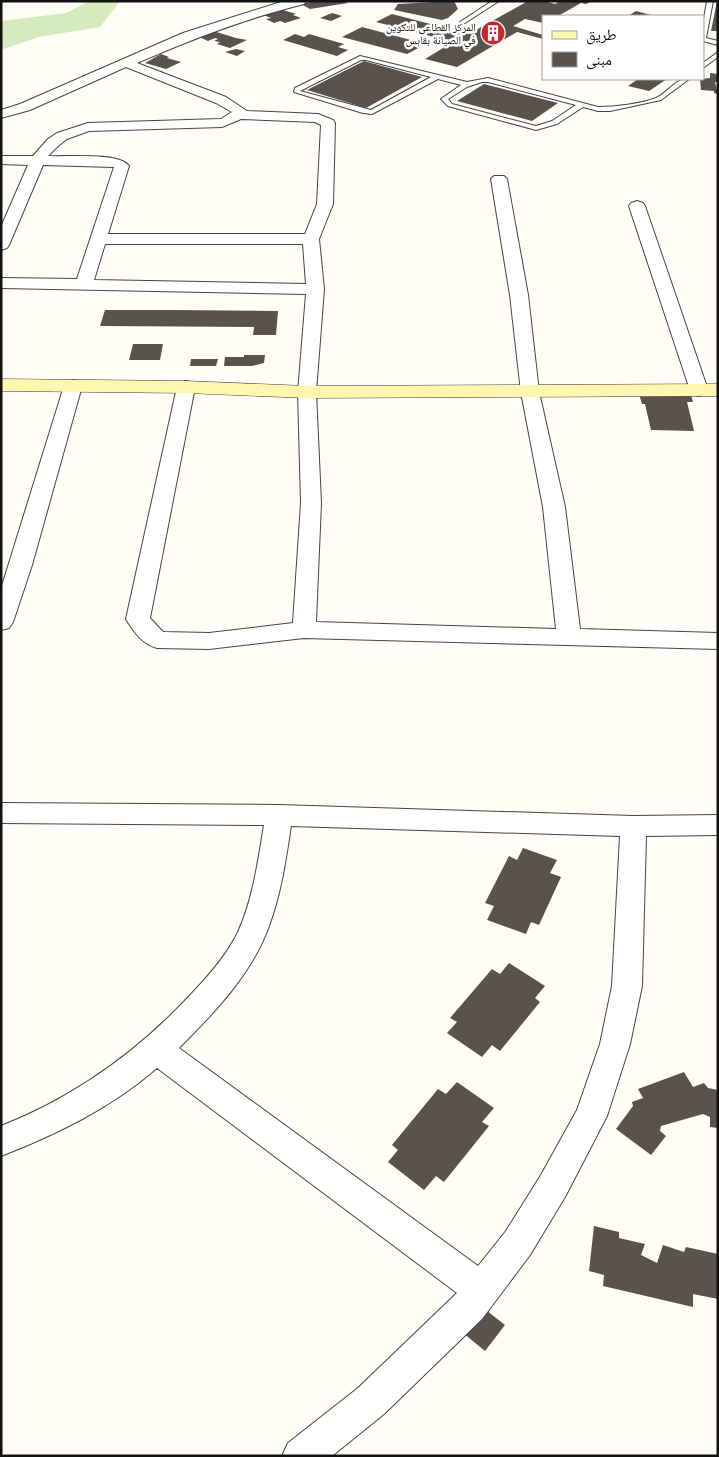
<svg xmlns="http://www.w3.org/2000/svg" width="719" height="1457" font-family="'Roboto Serif','Noto Naskh Arabic',serif">
  <rect width="100%" height="100%" fill="#fffdf5"/>
  <path fill="#d5ebbd" d="M89,1H120L100,27L39,37L1,50V21L66,13Z"/>
  <path fill="#5a524d" d="M314,1H344L348,3L310,9L301,4Z
    M454,1L458,9L448,18L442,20L394,10L398,4Z
    M528,1H544L555,4L560,1H592L586,4L581,3L558,16H543V23L525,19L513,26L543,35V39L517,32L457,67L425,59L453,42L376,22L392,14L469,34Z
    M717,1H718V31H711Z
    M280,9L296,14L293,15L301,18L285,23L280,21L274,23L266,19L271,18L263,15Z
    M636,11L655,16H628Z
    M332,13L342,16L331,21L320,18Z
    M362,27L426,44L407,54L342,37Z
    M210,30L236,38L247,40L230,48L217,44L220,42L214,41L218,39L215,38L208,41L197,36Z
    M295,34L304,37L309,34L344,44L338,47L348,50L337,56L283,40Z
    M236,49L245,51L237,56L225,52Z
    M161,54L169,57L167,58L181,62L166,69L145,63Z
    M364,61L422,77L366,108L307,90Z
    M710,73L718,74V82H715L718,94L714,93V91L701,90L700,79L710,78Z
    M638,79H667L649,91L628,86Z
    M484,84L558,103L532,121L457,101Z
    M105,310H171L278,311L276,335H253L254,327L100,326Z
    M133,344H163L160,360H129Z
    M244,355H265L264,363L252,366H224L225,357H244Z
    M191,359H218L216,366H190Z
    M639,394L691,395L693,402H687L694,431L651,430L645,404H642Z
    M523,848L557,860L550,873L561,877L539,925L531,922L526,934L487,920L494,906L485,903L509,856L517,860Z
    M509,963L545,986L535,998L540,1002L500,1051L492,1045L482,1057L447,1033L457,1022L450,1018L492,969L500,974Z
    M684,1072L693,1087L704,1083L708,1088L718,1090V1128L710,1127V1117L703,1114L661,1126L660,1131L666,1136L651,1155L616,1129L633,1106L632,1102L643,1098L638,1089Z
    M457,1082L494,1108L482,1122L489,1126L444,1182L436,1176L424,1190L388,1162L398,1150L392,1145L438,1089L446,1094Z
    M594,1226L619,1232V1238L645,1244L641,1255L657,1263L663,1245L684,1252L686,1247L718,1254V1299L693,1294V1307L603,1286L604,1275L589,1271Z
    M482,1307L505,1325L485,1351L463,1333Z"/>
  <g fill="none" stroke-linecap="round" stroke-linejoin="round">
    <defs>
      <path id="lane" d="M492,1H499L465,23L460,22Z
        M707,1H713L706,38L718,41V45L703,41V24Z
        M718,52V57L703,68V63Z
        M360,56L467,82L488,78L598,107C614,107 641,104 656,98C668,93 675,78 689,79L661,100L610,111H598L583,107L557,124L536,130L448,106L441,99L461,85L438,79L372,114L363,113L294,92L295,88ZM361,60H366L431,77L371,110L300,91ZM482,82H488L576,105L552,121L536,126L452,104L448,99L467,87Z"/>
      <path id="street" d="M284,1H306L304,4C247,18 192,39 137,63L226,97L247,111L318,114L333,120L335,123L333,204L319,239L324,289L316,392L321,503L316,622L556,629L543,507L521,392L510,295L491,179L494,176H504L507,179L528,295L539,392L565,507L580,629L718,633V649L304,638L209,649L157,648C142,644 134,632 126,619L177,387L179,383L186,381L193,383L195,387L150,618L163,632L209,633L293,623L301,503L298,392L306,294L1,288V278L77,279L114,167L43,165L9,245L7,248L1,250V227L28,165L1,164V156H33L48,139L57,133L88,123L221,119L232,112L216,103L126,67L30,110L1,118V110L20,104L183,33ZM241,119L315,122L321,125L317,204L305,234H108L129,166C120,152 65,157 48,156L58,146L67,139L89,131L222,127ZM105,244H303L306,284L94,280Z
        M637,201L643,203L645,206L708,390L706,394L699,396L692,394L690,390L629,206L631,203Z
        M73,380L80,382L82,386L32,565L13,622L9,628L1,630V589L64,386L66,382Z
        M1,803L279,805L633,816L718,815V835L646,836L642,986L630,1044L607,1116L565,1197L530,1255L482,1319L384,1414L332,1456H282L288,1443L358,1388L457,1293L157,1068C111,1108 57,1134 1,1156V1126C77,1096 141,1049 195,990C211,973 228,953 238,932C253,899 258,861 264,825L1,823ZM291,826L620,836L612,986L600,1044L577,1110L541,1175L506,1231L478,1266L179,1048C214,1013 252,974 269,926C281,894 286,859 291,826Z"/>
      <path id="secondary" d="M1,379L186,381L307,386L718,384V396L307,398L186,393L1,391Z"/>
    </defs>
    <use href="#lane" stroke="#444" stroke-width="2"/>
    <use href="#street" stroke="#444" stroke-width="2"/>
    <use href="#secondary" stroke="#333" stroke-width="1"/>
    <use href="#lane" fill="#fff" fill-rule="evenodd"/>
    <use href="#street" fill="#fff" fill-rule="evenodd"/>
    <use href="#secondary" fill="#fff6b0" fill-rule="evenodd"/>
  </g>
  <defs>
    <symbol id="building-disc" viewBox="-11 -11 22 22"><circle r="9.5" fill="#c4262e" stroke="#fff"/><path d="M-4-6H4V6H1V3H-1V6H-4ZM-2.5-4.3h1.7v1.8h-1.7ZM.8-4.3h1.7v1.8H.8ZM-2.5-1h1.7V.8h-1.7ZM.8-1h1.7V.8H.8Z" fill="#fff"/></symbol>
  </defs>
  <g fill-rule="evenodd">
    <use href="#building-disc" x="479" y="19" width="28" height="28"/>
  </g>
  <g text-anchor="middle" stroke-width="5" stroke-linejoin="round" paint-order="stroke">
    <g font-size="11" fill="#111" stroke="#fff" text-anchor="end">
      <text x="476" y="31">المركز القطاعى للتكوين<tspan x="476" dy="13">في الصيانة بقابس</tspan></text>
    </g>
  </g>
  <rect width="719" height="1457" fill="none" stroke="#111111" stroke-width="5"/>
  <rect x="542" y="15" width="162" height="65" fill="#ffffff" stroke="#a0a0a0"/>
  <rect x="552" y="31" width="25" height="8" fill="#fff6b0" stroke="#a0a0a0"/>
  <text x="586" y="40" font-size="15" fill="#111111">طريق</text>
  <rect x="552" y="52" width="25" height="15" fill="#5a524d" stroke="#a0a0a0"/>
  <text x="586" y="65" font-size="15" fill="#111111">مبنى</text>
</svg>
